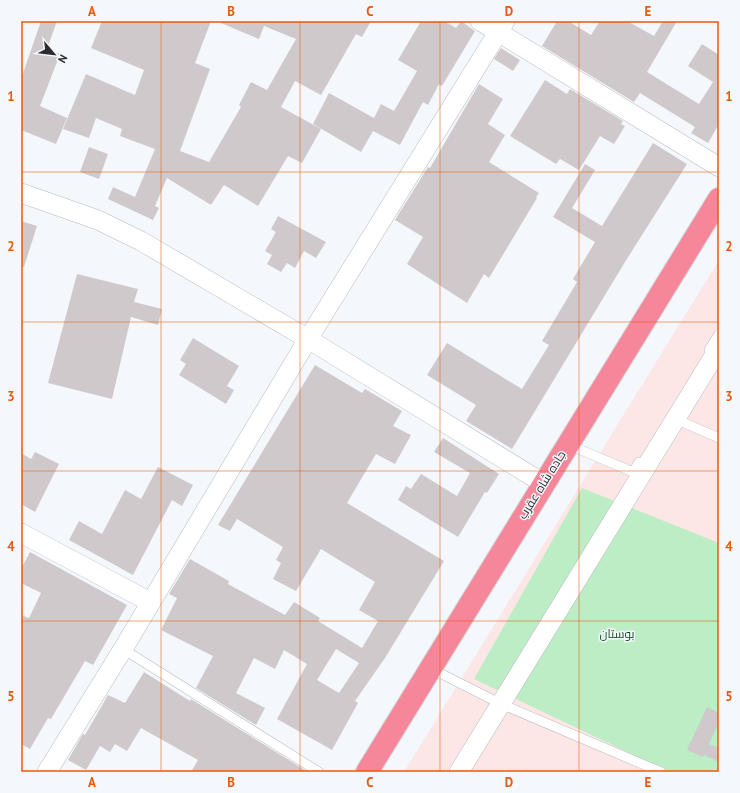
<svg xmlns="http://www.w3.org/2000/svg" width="740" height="793" font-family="'PT Sans',Cairo,sans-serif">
  <rect width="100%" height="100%" fill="#f4f8fc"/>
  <path fill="#fde7e6" d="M719,260V772H404L598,456Z"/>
  <path fill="#bcedc5" d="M582,488L719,543V772H669L474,679Z"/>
  <path fill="#cfc9cb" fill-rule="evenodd" d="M41,21H57L47,49L60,54L40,106L67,118L56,144L21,130V79Z
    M102,21H211L195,63L210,69L180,151L209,162L241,107L239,105L251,82L267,90L296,39L264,26L259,39L216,21H371L362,37L356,34L321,95L295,81L281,107L321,129L302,163L288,156L258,206L224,185L211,205L167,178L155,206L159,208L153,220L108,199L113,187L135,197L155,149L120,136L122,129L96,118L89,138L63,129L86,74L135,95L144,70L91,48Z
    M421,21H444L456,28L461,21L475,31L442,86L439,84L428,105L423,102L400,145L373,131L361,152L313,124L329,93L374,118L381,104L394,111L417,71L398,60Z
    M557,21H568L591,35L600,21H627L654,36L663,21H677L647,72L699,104L713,82L688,66L702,44L719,55V124L708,143L691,133L695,127L640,93L634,102L542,46Z
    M501,48L520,60L513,71L494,59Z
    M545,80L567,94L570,89L623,121L621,124L625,126L614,144L600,136L579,170L560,159L556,164L510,136Z
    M479,84L503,99L488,124L505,135L489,162L539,193L536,197L537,198L489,278L484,274L467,303L407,264L423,237L395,220L428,167L430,168Z
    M653,143L687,164L625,262L512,449L466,421L476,405L427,375L447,343L522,389L549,345L542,341L577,282L573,279L595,242L553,217L585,164L595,170L572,208L602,226Z
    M89,147L108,154L99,179L80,172Z
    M278,216L326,242L316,258L304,251L295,268L287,263L281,272L267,264L272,255L265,251L276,232L271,229Z
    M21,221L37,226L24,267L21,266Z
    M77,274L138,289L134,302L162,309L158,325L131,317L112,399L48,383Z
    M193,338L239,366L227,386L234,390L226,404L179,375L186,364L180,360Z
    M315,365L362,393L365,389L402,411L393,426L411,435L395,464L376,454L347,503L444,561L385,658L355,701L358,703L332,750L277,719L307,664L284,650L275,669L254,658L236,693L265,708L256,725L196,688L213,656L161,630L177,598L169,594L190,559L229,581L228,584L285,615L294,602L320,618L318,621L362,648L378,621L359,610L375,582L321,549L296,591L273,579L281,563L276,560L283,547L237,519L230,531L218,525ZM336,649L359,663L339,693L317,680Z
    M443,438L499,474L487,493L485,492L458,537L398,500L406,486L411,489L421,474L457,496L470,473L434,452Z
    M35,452L59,464L35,512L21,504V453L31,459Z
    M158,467L193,485L182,506L172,500L133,575L69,540L79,521L102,534L125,490L141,499Z
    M30,552L127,605L93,665L85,661L51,719L48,718L30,749L21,744V615L29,618L41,593L21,583V569Z
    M144,672L190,701L191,699L308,772H191L198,760L141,728L127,751L115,744L110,752L100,746L86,770L68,760L83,734L85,735L108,695L125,703Z
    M707,707L719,713V722L709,744L719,748V762L704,755L703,757L687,750Z"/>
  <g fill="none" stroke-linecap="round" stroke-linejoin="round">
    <defs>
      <path id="lane" d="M709,350L719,334
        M673,418L719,438
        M569,445L633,472L639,462
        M123,649L319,772
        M430,668L501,704L661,772"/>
      <path id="street" d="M480,21L719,167
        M21,193L98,220L141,241L308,339L543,483
        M21,533L150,602
        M47,772L123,649L308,339L505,21
        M459,772L719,348"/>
      <path id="highway" d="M367,772L719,199"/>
    </defs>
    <use href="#lane" stroke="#b8bbc0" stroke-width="10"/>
    <use href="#street" stroke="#b8bbc0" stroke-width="20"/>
    <use href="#highway" stroke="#d4d5d5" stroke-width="24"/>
    <use href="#lane" stroke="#fff" stroke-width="9"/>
    <use href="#street" stroke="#fff" stroke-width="19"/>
    <use href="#highway" stroke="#f68699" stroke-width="22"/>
  </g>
  <path fill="none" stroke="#e8590c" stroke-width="1" stroke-opacity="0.55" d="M161,21V772M300,21V772M440,21V772M579,21V772M21,172H719M21,322H719M21,471H719M21,621H719"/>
  <g text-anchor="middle" stroke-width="3" stroke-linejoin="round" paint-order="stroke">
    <g font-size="12" fill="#2a2b2d" stroke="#f4f8fc">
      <text transform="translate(542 485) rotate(-58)" y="4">جاده شاه عقرب</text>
    </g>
    <g font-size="12" fill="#194f2a" stroke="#f4f8fc">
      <text x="617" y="638">بوستان</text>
    </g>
  </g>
  <rect width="740" height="793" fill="none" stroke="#f4f8fc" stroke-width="44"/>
  <g transform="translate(54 54) rotate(118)" stroke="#f4f8fc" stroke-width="3" paint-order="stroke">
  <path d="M0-3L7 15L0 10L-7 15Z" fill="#2a2b2d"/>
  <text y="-6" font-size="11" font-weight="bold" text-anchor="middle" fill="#2a2b2d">N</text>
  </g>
  <rect x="22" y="22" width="696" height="749" fill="none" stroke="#e8590c" stroke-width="1.5"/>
  <g font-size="13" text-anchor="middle" font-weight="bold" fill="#e8590c">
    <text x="92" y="16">A</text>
    <text x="231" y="16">B</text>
    <text x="370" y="16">C</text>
    <text x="509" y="16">D</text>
    <text x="648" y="16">E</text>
    <text x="11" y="101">1</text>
    <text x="729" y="101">1</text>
    <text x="11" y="251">2</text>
    <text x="729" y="251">2</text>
    <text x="11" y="401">3</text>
    <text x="729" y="401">3</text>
    <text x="11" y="551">4</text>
    <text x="729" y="551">4</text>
    <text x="11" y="701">5</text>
    <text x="729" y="701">5</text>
    <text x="92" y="787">A</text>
    <text x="231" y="787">B</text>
    <text x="370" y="787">C</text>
    <text x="509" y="787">D</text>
    <text x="648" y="787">E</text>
  </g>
</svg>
